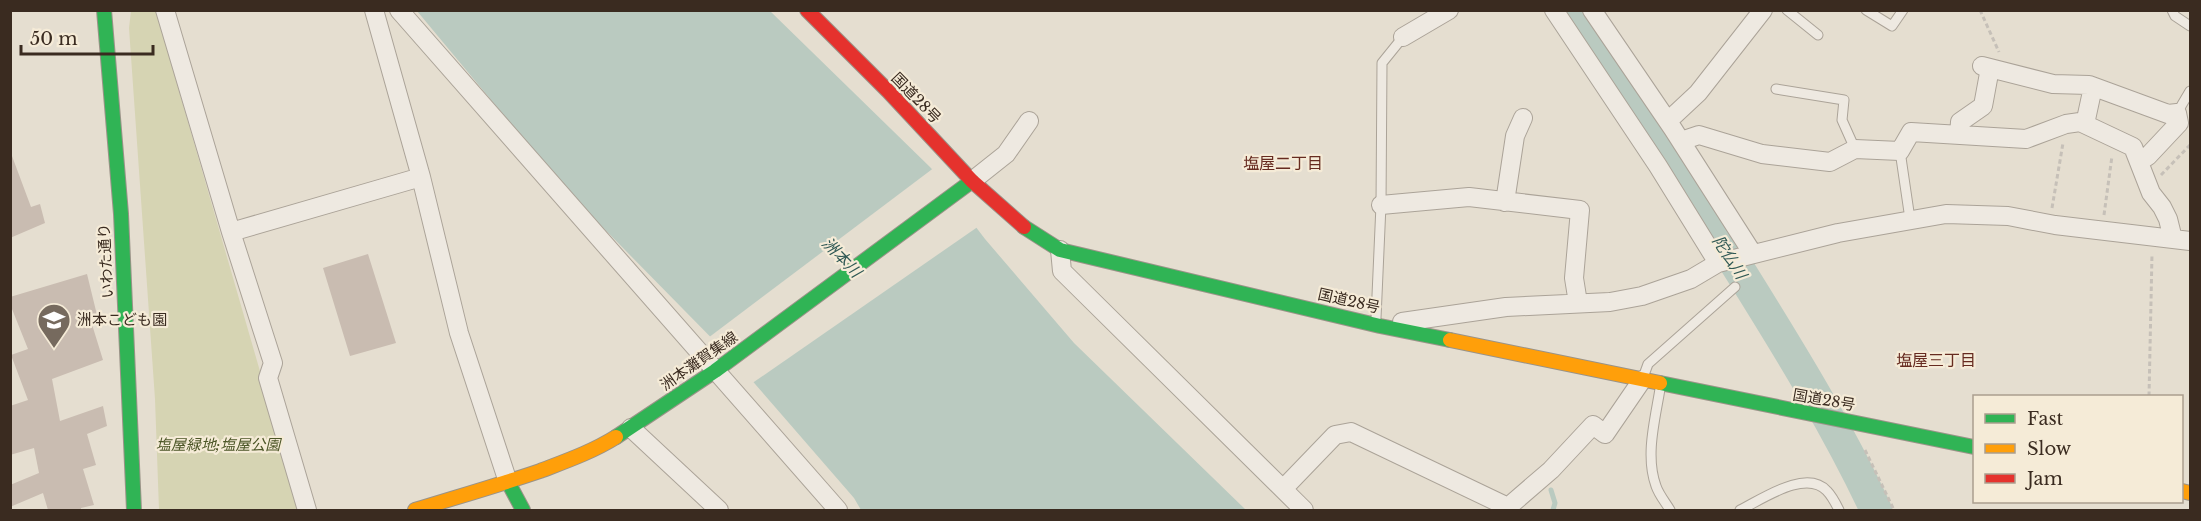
<svg xmlns="http://www.w3.org/2000/svg" width="2201" height="521" font-family="'Libre Baskerville','Noto Sans JP',serif">
  <rect width="100%" height="100%" fill="#e5ded0"/>
  <path fill="#d6d4b3" d="M131,11H156L300,510H159L155,399L129,28Z"/>
  <path fill="#bacac0" d="M417,11H770L931,168L985,239L1074,343L1246,510H861L854,498L742,369L566,190Z"/>
  <path fill="#e5ded0" d="M935,167L979,226L751,384L708,338Z"/>
  <g fill="none" stroke-linecap="round" stroke-linejoin="round">
    <path stroke="#bacac0" stroke-width="5" d="M1551,490L1555,503L1553,510"/>
    <path stroke="#bacac0" stroke-width="32" d="M1572,10C1630,98 1686,185 1742,274C1790,351 1838,429 1876,510"/>
  </g>
  <path fill="#c9bcb1" d="M10,156H12L31,207L40,204L45,223L10,238Z
    M368,254L396,343L350,356L323,268Z
    M87,274L97,315L90,318L103,360L52,379L60,421L103,406L107,426L87,434L96,465L83,469L94,505L81,508V510H48L43,493L10,507V485L39,473L34,448L10,455V406L28,400L11,355L28,349L10,304V297Z"/>
  <g fill="none" stroke-linecap="round" stroke-linejoin="round">
    <defs>
      <path id="lane" d="M1787,10L1818,35
        M1866,10L1892,26L1903,10
        M2172,10L2175,16L2190,26
        M1776,89L1844,100L1842,120L1855,149
        M2177,113L2190,91
        M1900,151L1910,219
        M1376,318L1381,205L1382,63L1403,37
        M1644,375L1648,364L1735,287
        M1660,389C1655,420 1645,456 1656,486C1659,495 1666,503 1670,510
        M1740,510C1761,500 1806,468 1827,491C1832,496 1836,504 1839,510"/>
      <path id="street" d="M165,10L231,232L273,363L268,378L307,510
        M374,10L421,177L459,333L508,482
        M399,10L838,510
        M1554,10L1658,166L1718,263
        M1592,10L1673,129L1753,254
        M1403,37L1449,10
        M1982,66L2053,84L2089,85L2168,114L2177,113L2179,123L2148,156L2139,162
        M1668,121L1698,93L1763,10
        M2085,124L2093,87
        M1959,135L1960,122L1983,106L1990,68
        M1681,141L1699,135L1762,154L1830,162L1855,149L1900,151L1911,132L2026,139L2066,124L2080,122L2133,147L2151,193L2162,207L2168,219L2173,239
        M972,181L1006,154L1029,121
        M1505,202L1515,136L1523,118
        M1381,205L1469,197L1580,210L1574,278L1578,303
        M231,232L421,177
        M1060,250L1062,271L1304,510
        M1402,322L1506,307L1610,302L1642,296L1691,279L1718,263L1838,233L1946,214L2008,216L2055,225L2190,241
        M631,428L719,510
        M1283,489L1335,435L1351,432L1508,507L1551,470L1593,425L1605,434L1642,380"/>
      <path id="fast" d="M104,10L121,214L134,510
        M1024,227L1060,250L1380,326L1450,340
        M1660,383L1974,447
        M616,437L715,371L972,181
        M508,482L523,510"/>
      <path id="slow" d="M1450,340L1660,383
        M2182,491L2190,493
        M415,510C457,497 499,485 540,471C566,461 592,452 616,437"/>
      <path id="jam" d="M807,10L888,91L972,181L1024,227"/>
    </defs>
    <use href="#lane" stroke="#aba398" stroke-width="11"/>
    <use href="#street" stroke="#aba398" stroke-width="20"/>
    <use href="#fast" stroke="#9a9388" stroke-width="16"/>
    <use href="#slow" stroke="#9a9388" stroke-width="16"/>
    <use href="#jam" stroke="#9a9388" stroke-width="16"/>
    <path stroke="#c6c0b8" stroke-width="3" stroke-dasharray="4.5 3" stroke-linecap="butt" d="M1980,10L1999,52
      M2161,175L2190,145
      M2052,208L2063,143
      M2104,215L2112,156
      M2149,396L2152,254
      M1865,450L1894,510"/>
    <use href="#lane" stroke="#eee9e1" stroke-width="9"/>
    <use href="#street" stroke="#eee9e1" stroke-width="18"/>
    <use href="#fast" stroke="#30b455" stroke-width="14"/>
    <use href="#slow" stroke="#ff9f0a" stroke-width="14"/>
    <use href="#jam" stroke="#e5322d" stroke-width="14"/>
  </g>
  <defs>
    <symbol id="school-pin" viewBox="-11 -11 22 30"><path d="M0 17L-7.5 6A9.5 9.5 0 1 1 7.5 6Z" fill="#766a5e" stroke="#f5ebd7"/><path d="M0-5L7-2L0 1L-7-2ZM-4 1L0 2.5L4 1V4Q0 6-4 4Z" fill="#fff"/></symbol>
  </defs>
  <g fill-rule="evenodd">
    <use href="#school-pin" x="35" y="301" width="38" height="52"/>
  </g>
  <g text-anchor="middle" stroke-width="4.5" stroke-linejoin="round" paint-order="stroke">
    <g font-size="15" fill="#3a2b20" stroke="#f5ebd7">
      <text transform="translate(916 98) rotate(46)" y="5">国道28号</text>
      <text transform="translate(106 261) rotate(-93)" y="5">いわた通り</text>
      <text transform="translate(1349 301) rotate(13)" y="5">国道28号</text>
      <text transform="translate(699 361) rotate(-35)" y="5">洲本灘賀集線</text>
      <text transform="translate(1824 400) rotate(10)" y="5">国道28号</text>
    </g>
    <g font-size="15" fill="#3a2b20" stroke="#f5ebd7" text-anchor="start">
      <text x="77" y="325">洲本こども園</text>
    </g>
    <g font-size="15" font-style="italic" fill="#4c5627" stroke="#f5ebd7">
      <text x="218" y="450">塩屋緑地;塩屋公園</text>
    </g>
    <g font-size="16" fill="#662b20" stroke="#f5ebd7">
      <text x="1283" y="169">塩屋二丁目</text>
      <text x="1936" y="366">塩屋三丁目</text>
    </g>
    <g font-size="16" font-style="italic" fill="#305955" stroke="#f5ebd7">
      <text transform="translate(842 257) rotate(46)" y="6">洲本川</text>
      <text transform="translate(1730 257) rotate(57)" y="6">陀仏川</text>
    </g>
  </g>
  <rect width="2201" height="521" fill="none" stroke="#3a2b20" stroke-width="24"/>
  <rect x="1973" y="395" width="210" height="108" fill="#f5ebd7" stroke="#aa9e8e" stroke-width="1.5"/>
  <rect x="1985" y="414" width="30" height="9" fill="#30b455" stroke="#aa9e8e" stroke-width="1.5"/>
  <text x="2027" y="425" font-size="18" fill="#3a2b20">Fast</text>
  <rect x="1985" y="444" width="30" height="9" fill="#ff9f0a" stroke="#aa9e8e" stroke-width="1.5"/>
  <text x="2027" y="455" font-size="18" fill="#3a2b20">Slow</text>
  <rect x="1985" y="474" width="30" height="9" fill="#e5322d" stroke="#aa9e8e" stroke-width="1.5"/>
  <text x="2027" y="485" font-size="18" fill="#3a2b20">Jam</text>
  <path d="M21 45v9h132v-9" fill="none" stroke="#3a2b20" stroke-width="3"/>
  <text x="30" y="45" font-size="18" fill="#3a2b20" stroke="#f5ebd7" stroke-width="4.5" paint-order="stroke">50 m</text>
</svg>
